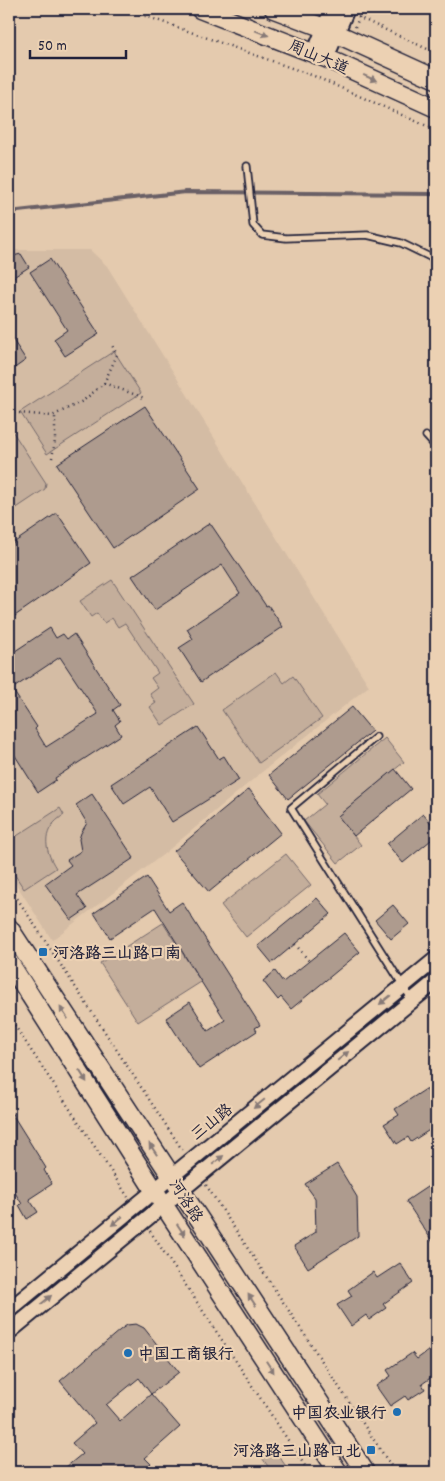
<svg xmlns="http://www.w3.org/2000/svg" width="445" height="1481" font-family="Dekko,'LXGW WenKai TC',sans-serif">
  <rect width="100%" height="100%" fill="#e4caae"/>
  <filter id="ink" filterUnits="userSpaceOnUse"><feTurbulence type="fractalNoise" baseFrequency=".02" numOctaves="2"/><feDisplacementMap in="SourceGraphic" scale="10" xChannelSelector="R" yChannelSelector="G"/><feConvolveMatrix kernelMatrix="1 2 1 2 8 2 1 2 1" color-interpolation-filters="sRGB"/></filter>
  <g filter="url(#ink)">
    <path fill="#d4bca4" d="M9,250H90L107,266L369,686L257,776L165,853L52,940L9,873Z"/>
    <path fill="#c4ae9b" stroke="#73686b" d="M114,351L141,393L47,454L20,412Z
      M9,426L46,483L45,489L9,513V504L11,502L9,498Z
      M112,580L194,704L162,725L150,707L156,703L150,694L158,688L151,678L158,673L125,623L118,627L112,618L104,623L97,613L91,617L80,601Z
      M276,672L284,683L293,676L322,718L259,763L222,710Z
      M385,738L404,762L338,816L361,845L338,863L304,821L325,804L317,794Z
      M60,808L64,815C42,828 43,848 56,868L24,889L9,866V856L14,852L9,845V841Z
      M286,854L311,885L246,937L221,905Z
      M163,923L201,982L138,1022L100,963Z
      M273,1448L290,1472H272L260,1455Z"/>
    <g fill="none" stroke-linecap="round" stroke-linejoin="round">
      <path stroke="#6a6066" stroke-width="4" d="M9,212L186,192L432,194L436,197"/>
    </g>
    <path fill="#ae9b8e" stroke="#22223b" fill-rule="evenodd" d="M21,254L29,267L9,280V257Z
      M50,259L99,334L65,356L54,339L67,330L30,272Z
      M9,334L26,360L9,372Z
      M145,406L200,489L113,548L57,464Z
      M57,513L91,563L9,620V546Z
      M210,523L266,606L268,605L283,627L201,682L179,648L193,639L187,629L240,593L222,565L155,610L132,576Z
      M50,628L56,638L63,634L67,639L74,634L120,705L113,710L120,721L115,725L121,735L55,778L56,780L38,792L9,746V655ZM60,657L98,714L46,747L35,729L37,727L12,689Z
      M352,707L372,731L288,799L269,775Z
      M198,727L219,759L224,756L239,780L172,822L150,787L124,804L111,784Z
      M395,769L411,789L354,836L338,816Z
      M249,789L259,802L258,803L281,833L209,892L174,851Z
      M92,794L134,858L77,895L87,909L71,920L45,884L71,865L67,860L81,851L79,839L81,833L87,823L76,805Z
      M423,814L436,829V836L403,863L387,844Z
      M147,877L169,911L182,902L260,1025L255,1028L257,1031L199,1069L166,1018L190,1002L208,1031L225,1020L155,908L110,938L94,913Z
      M317,898L331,914L272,963L258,946Z
      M393,905L409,924L391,939L375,920Z
      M344,933L360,952L291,1009L281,997L278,1000L263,981L275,971L283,982Z
      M426,1089L431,1096L436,1093V1119L431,1123L434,1127L411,1142L408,1137L397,1144L384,1124L399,1115L395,1109Z
      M9,1109L46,1168L44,1170L52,1184L29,1199L38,1212L27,1219L19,1205L22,1204L9,1183Z
      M337,1164L357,1197L358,1236L308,1268L294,1246L316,1232L315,1198L305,1184Z
      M436,1181V1247L406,1201Z
      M400,1263L413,1283L383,1304L386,1308L369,1320L366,1315L351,1326L337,1305L352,1296L348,1290L373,1272L377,1278Z
      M136,1324L144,1328L179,1372L151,1394L180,1427L145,1458L151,1464L142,1472H60L82,1454L72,1443L95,1423L60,1381L120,1330L127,1325ZM139,1378L151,1394L120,1421L106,1405Z
      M436,1345V1374L422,1384L425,1389L408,1400L405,1396L390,1406L376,1386L391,1376L387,1370L412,1353L417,1359Z"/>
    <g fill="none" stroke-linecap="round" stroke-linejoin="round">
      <defs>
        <path id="service" d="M247,166L253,225L262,235L286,238L367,235L401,243L436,260
          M426,436L436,447
          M376,737L291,808L412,1000"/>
        <path id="tertiary" d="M314,54L332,9
          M326,58L347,9
          M9,1310L436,959
          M9,1332L436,981"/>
        <path id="primary" d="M200,9L326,58L436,108
          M274,9L324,28L436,79
          M9,928L365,1472
          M9,962L154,1190L338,1472"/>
      </defs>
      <use href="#service" stroke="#22223b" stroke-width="9"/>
      <use href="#tertiary" stroke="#22223b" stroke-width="18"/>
      <use href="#primary" stroke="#22223b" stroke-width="21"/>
      <path stroke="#22223b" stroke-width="2.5" stroke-dasharray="1 4" stroke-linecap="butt" d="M126,9L314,76L436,130
        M358,17L436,53
        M355,27L363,9
        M104,383L144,398
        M9,412L52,416L83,401L104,383L117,355L111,343
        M52,458L55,441V414
        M9,886L183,1151
        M295,944L309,961
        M9,1017L128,1197
        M206,1185L395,1472
        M150,1231L309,1472"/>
      <use href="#service" stroke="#ecd1b3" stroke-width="5.5"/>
      <use href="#tertiary" stroke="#ecd1b3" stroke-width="14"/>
      <use href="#primary" stroke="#ecd1b3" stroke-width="18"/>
    </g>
    <defs><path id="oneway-solid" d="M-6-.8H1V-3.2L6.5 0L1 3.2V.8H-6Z" transform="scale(1.25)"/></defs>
    <g fill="#877a77">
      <use href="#oneway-solid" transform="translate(262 33) rotate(21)"/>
      <use href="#oneway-solid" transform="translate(370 78) rotate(24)"/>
      <use href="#oneway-solid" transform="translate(385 1000) rotate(141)"/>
      <use href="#oneway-solid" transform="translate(64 1013) rotate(-123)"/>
      <use href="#oneway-solid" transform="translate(343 1056) rotate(-39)"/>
      <use href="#oneway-solid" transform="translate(83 1076) rotate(58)"/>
      <use href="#oneway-solid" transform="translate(259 1104) rotate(141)"/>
      <use href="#oneway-solid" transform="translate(153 1149) rotate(-123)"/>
      <use href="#oneway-solid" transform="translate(218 1160) rotate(-39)"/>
      <use href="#oneway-solid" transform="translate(117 1221) rotate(141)"/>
      <use href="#oneway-solid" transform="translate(181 1230) rotate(57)"/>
      <use href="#oneway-solid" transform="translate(46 1300) rotate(-40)"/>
      <use href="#oneway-solid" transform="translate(252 1300) rotate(-123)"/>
      <use href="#oneway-solid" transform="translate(270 1367) rotate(57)"/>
    </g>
  </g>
  <g fill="#1f6fb2" stroke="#ecd1b3" stroke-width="2">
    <rect x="38" y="947" width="10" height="10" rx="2.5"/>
    <circle cx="128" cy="1353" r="5"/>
    <circle cx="397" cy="1412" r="5"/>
    <rect x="366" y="1445" width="10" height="10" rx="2.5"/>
  </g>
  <g text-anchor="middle" stroke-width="4.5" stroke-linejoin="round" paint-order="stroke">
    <g font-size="16" fill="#22223b" stroke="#ecd1b3">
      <text transform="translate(319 56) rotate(23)" y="6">周山大道</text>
      <text transform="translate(211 1121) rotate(-39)" y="6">三山路</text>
      <text transform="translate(187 1200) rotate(57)" y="6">河洛路</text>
    </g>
    <g font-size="16" font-weight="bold" fill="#22223b" stroke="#ecd1b3" text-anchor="start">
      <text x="53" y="958">河洛路三山路口南</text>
      <text x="138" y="1359">中国工商银行</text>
      <text x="387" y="1418" text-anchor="end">中国农业银行</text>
      <text x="361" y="1456" text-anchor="end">河洛路三山路口北</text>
    </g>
  </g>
  <rect width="445" height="1481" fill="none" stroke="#ecd1b3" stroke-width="30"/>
  <rect x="15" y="15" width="415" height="1451" fill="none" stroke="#22223b" stroke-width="2" filter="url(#ink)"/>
  <path d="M30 50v8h96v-8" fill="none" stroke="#22223b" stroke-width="2.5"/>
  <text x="38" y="50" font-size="15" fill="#22223b" stroke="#ecd1b3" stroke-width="4" paint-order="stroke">50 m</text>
</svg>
